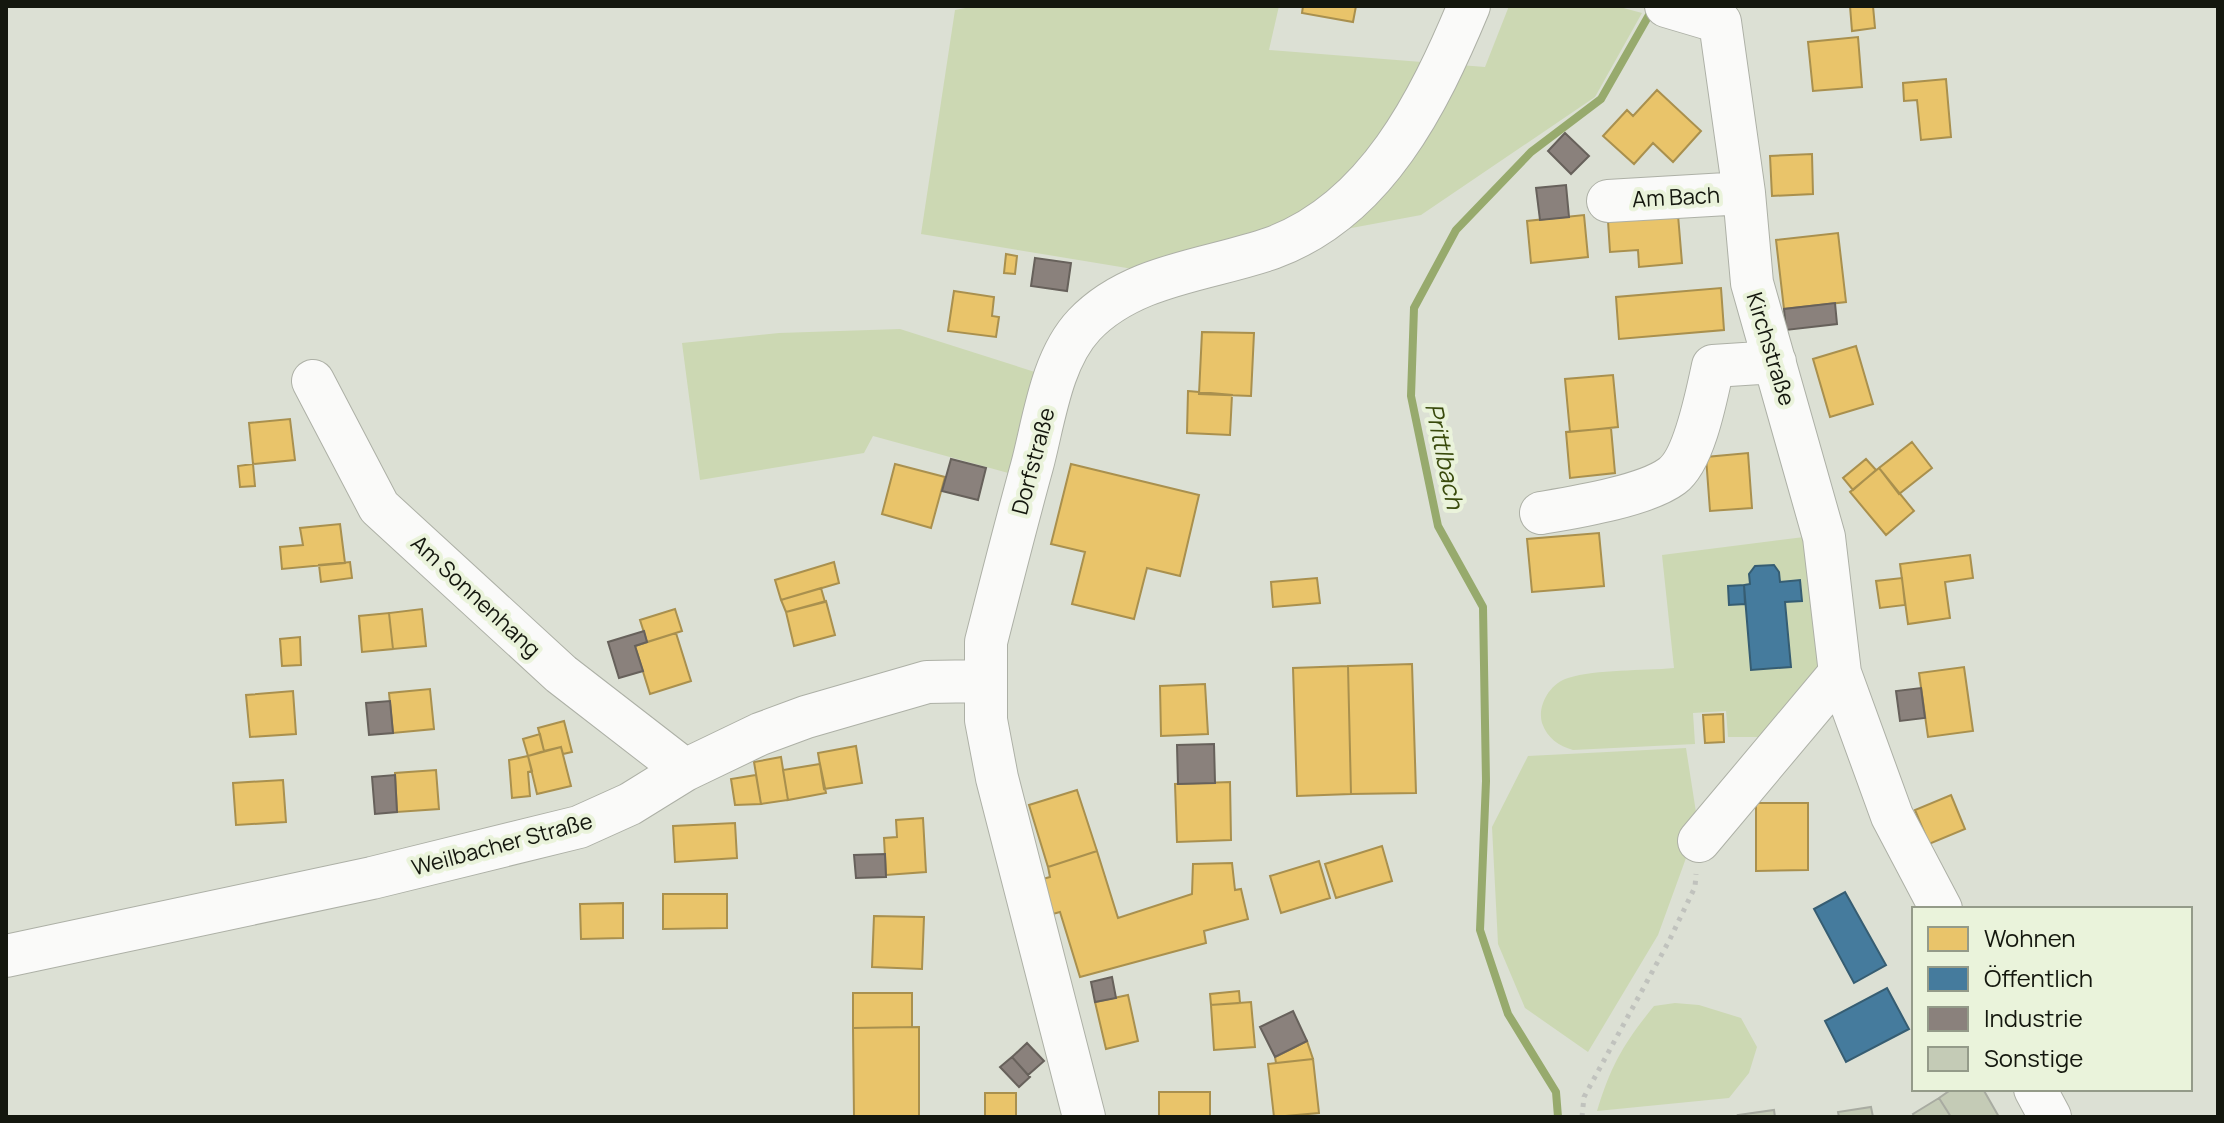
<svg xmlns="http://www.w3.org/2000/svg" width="2224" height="1123" font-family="Manrope,sans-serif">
  <rect width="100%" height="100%" fill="#dce0d4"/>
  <path fill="#ccd8b3" d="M976,6H1279L1269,50L1485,67L1509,6H1616L1642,13L1595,97L1421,215L1133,269L921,234L955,10Z
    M900,329L1038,373L1012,474L873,436L864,453L700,480L682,343L779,333Z
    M1820,535L1835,669L1773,737H1728L1726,711L1693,713L1695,744L1573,750C1559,746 1547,738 1542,723C1537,706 1550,683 1568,678C1597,669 1643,671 1674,668L1662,555Z
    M1686,748L1698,825L1658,935L1588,1052L1525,1008L1498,944L1492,827L1528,756Z
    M1675,1003L1699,1005L1741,1018L1757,1047L1749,1073L1729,1098L1597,1111C1611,1065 1624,1043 1654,1006Z"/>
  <path fill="#e9c46a" stroke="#a9904e" stroke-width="2" d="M1303,6H1356L1353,22L1302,13Z
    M1850,6H1873L1875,28L1852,31Z
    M1858,37L1862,87L1813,91L1808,42Z
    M1946,79L1951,137L1921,140L1917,100L1904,101L1903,83Z
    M1657,90L1701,131L1673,162L1653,143L1634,164L1603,136L1627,110L1633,116Z
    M1812,154L1813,194L1772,196L1770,156Z
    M1584,215L1588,257L1531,263L1527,221Z
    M1678,215L1682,263L1639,267L1638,250L1610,252L1608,221Z
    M1838,233L1846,302L1784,309L1776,240Z
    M1006,254L1017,256L1015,274L1004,273Z
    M1721,288L1724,330L1619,339L1616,297Z
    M954,291L994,297L992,316L999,317L996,337L948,331Z
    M1202,332L1254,333L1251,396L1199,394Z
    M1856,346L1873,404L1830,417L1813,359Z
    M1613,375L1618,427L1570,432L1565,379Z
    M1188,391L1232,395L1230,435L1187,433Z
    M290,419L295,460L253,464L249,423Z
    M1611,428L1615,473L1570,478L1566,432Z
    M1912,442L1932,468L1899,494L1879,468Z
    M1748,453L1752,508L1710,511L1706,457Z
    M1866,459L1876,470L1853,490L1843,478Z
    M253,464L255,486L240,487L238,466Z
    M895,464L945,477L931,528L882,514Z
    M1071,464L1199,495L1180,576L1147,568L1134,619L1072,604L1085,552L1051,544Z
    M1879,468L1914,511L1886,535L1850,492Z
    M340,524L345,563L282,569L280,547L303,545L300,528Z
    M1599,533L1604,586L1532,592L1527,539Z
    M1970,555L1973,578L1945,582L1950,618L1908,624L1900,564Z
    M350,562L352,578L321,582L319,565Z
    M834,562L839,583L781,600L775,580Z
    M1317,578L1320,603L1273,607L1271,582Z
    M1902,578L1905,605L1880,608L1876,581Z
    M821,588L825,602L786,612L781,600Z
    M826,601L835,635L794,646L786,612Z
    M422,609L426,646L393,649L389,613Z
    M675,609L682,631L647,642L640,620Z
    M389,613L393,649L362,652L359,616Z
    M676,633L691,681L650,694L635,646Z
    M300,637L301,665L282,666L280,639Z
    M1412,664L1416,793L1351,794L1348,666Z
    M1348,666L1351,794L1297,796L1293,668Z
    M1964,667L1973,731L1928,737L1919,673Z
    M1205,684L1208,734L1161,736L1160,686Z
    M430,689L434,729L393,733L389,693Z
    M293,691L296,734L250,737L246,695Z
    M1723,714L1724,742L1705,743L1703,715Z
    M564,721L572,752L563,754L561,747L544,751L538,728Z
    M540,734L544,751L528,756L523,739Z
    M856,746L862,783L824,789L818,753Z
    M561,747L571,786L537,794L528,756Z
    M528,756L532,771L528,772L530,796L512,798L509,760Z
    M781,757L788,800L761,804L754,762Z
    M820,764L826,793L788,800L783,770Z
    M436,770L439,809L397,812L395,773Z
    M756,775L761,804L735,805L731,779Z
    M283,780L286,822L236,825L233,783Z
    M1230,782L1231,840L1177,842L1175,784Z
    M1077,790L1097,851L1048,867L1029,805Z
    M1951,795L1965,829L1929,844L1915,810Z
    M1756,803H1808V870L1756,871Z
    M923,818L926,872L886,875L884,838L897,837L896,820Z
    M735,823L737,858L675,862L673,826Z
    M1382,846L1392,881L1336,898L1325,864Z
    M1097,851L1118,918L1192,894L1193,864L1232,863L1235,890L1241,889L1248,919L1204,931L1206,943L1080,977L1060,912L1049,915L1039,880L1050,877L1048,867Z
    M1319,861L1330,898L1281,913L1270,876Z
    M663,894H727V928L663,929Z
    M623,903V938L581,939L580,904Z
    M874,916L924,917L922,969L872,967Z
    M1239,991L1240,1003L1211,1005L1210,994Z
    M853,993H912V1027L853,1028Z
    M1128,995L1138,1041L1106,1049L1095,1002Z
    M1251,1002L1255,1047L1214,1050L1211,1005Z
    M919,1027V1117H854L853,1028Z
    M1307,1041L1313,1059L1276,1063L1275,1057Z
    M1313,1059L1319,1113L1274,1117L1268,1064Z
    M1159,1092H1210V1117H1159Z
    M985,1093H1016V1117H985Z"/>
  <path fill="#457b9d" stroke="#365d72" stroke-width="2" d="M1774,565L1779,572L1780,582L1800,580L1802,601L1785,602L1791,667L1751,670L1744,585L1750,584L1749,574L1755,566Z
    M1744,585L1745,604L1729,605L1728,586Z
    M1845,892L1886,965L1854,983L1814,909Z
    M1887,988L1909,1029L1846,1062L1825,1021Z"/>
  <path fill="#8a817c" stroke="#67615b" stroke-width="2" d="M1565,133L1589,156L1571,174L1548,151Z
    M1566,185L1569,217L1540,220L1536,188Z
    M1035,258L1071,263L1067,291L1031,286Z
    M1835,303L1837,324L1786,330L1784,309Z
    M951,459L986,468L978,500L942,491Z
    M644,631L647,642L635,646L643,671L619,678L608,642Z
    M1921,688L1925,718L1900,721L1896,691Z
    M390,701L393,733L369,735L366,703Z
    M1214,744L1215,783L1178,784L1177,745Z
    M395,775L397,812L375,814L372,777Z
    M885,854L886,877L856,878L854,855Z
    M1112,977L1116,998L1095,1002L1091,982Z
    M1293,1011L1307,1041L1275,1057L1260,1027Z
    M1027,1043L1044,1061L1028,1075L1012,1057Z
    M1012,1057L1030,1077L1019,1087L1000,1067Z"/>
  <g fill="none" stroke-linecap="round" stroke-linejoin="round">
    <path stroke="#97aa6d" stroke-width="8" d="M1558,1117L1556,1092L1508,1014L1480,930L1486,781L1483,607L1438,526L1411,396L1414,308L1456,230L1531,152L1601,99L1653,8"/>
  </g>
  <path fill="#c4cbb6" stroke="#a8aba1" stroke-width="2" d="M1952,1089H1983L1999,1117H1951L1939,1098Z
    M1939,1098L1951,1117H1915L1913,1114Z
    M1871,1107L1873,1117H1839L1838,1112Z
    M1774,1110L1775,1117H1739L1738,1115Z"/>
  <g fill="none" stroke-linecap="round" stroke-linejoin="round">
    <defs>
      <path id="minor" d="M1666,6L1720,22L1744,193L1752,283L1824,537L1840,673L1892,816L1941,909
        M1608,201L1744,193
        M313,381L379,507L561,674L685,770
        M1541,513C1576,507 1645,496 1672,476C1695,459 1707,393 1713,366L1775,362
        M1699,841L1840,673
        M6,956L372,878L579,827L630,804L685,770L760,734L806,717L927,682L984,681
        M2035,1089L2050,1117
        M1084,1117L997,778L986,720V642C1001,583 1016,524 1032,466C1044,421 1051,360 1084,325C1132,274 1210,270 1272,248C1376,210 1429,102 1469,6"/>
    </defs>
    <use href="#minor" stroke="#adb0a6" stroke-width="44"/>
    <path stroke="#c0c2bd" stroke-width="5" stroke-dasharray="4 6" stroke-linecap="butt" d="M1582,1117L1584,1097L1669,941L1695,887L1696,874"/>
    <use href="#minor" stroke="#fafaf9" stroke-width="42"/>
  </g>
  <g text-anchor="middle" stroke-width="8" stroke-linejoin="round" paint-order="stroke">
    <g font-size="22" fill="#14170e" stroke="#eaf3db">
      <text transform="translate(1676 197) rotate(-3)" y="8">Am Bach</text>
      <text transform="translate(1771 349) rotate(73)" y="8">Kirchstraße</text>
      <text transform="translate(1033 461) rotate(-75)" y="8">Dorfstraße</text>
      <text transform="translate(476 596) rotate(43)" y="8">Am Sonnenhang</text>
      <text transform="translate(502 844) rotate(-15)" y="8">Weilbacher Straße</text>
    </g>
    <g font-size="24" font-style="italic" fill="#38490b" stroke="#eaf3db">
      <text transform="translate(1444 456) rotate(78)" y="8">Prittlbach</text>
    </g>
  </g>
  <rect width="2224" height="1123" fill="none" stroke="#14170e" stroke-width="16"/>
  <rect x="1912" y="907" width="280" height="184" fill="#eaf3db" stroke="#949b89" stroke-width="2"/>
  <rect x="1928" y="927" width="40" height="24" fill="#e9c46a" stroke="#949b89" stroke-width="2"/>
  <text x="1984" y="947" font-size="24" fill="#14170e">Wohnen</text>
  <rect x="1928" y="967" width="40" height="24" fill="#457b9d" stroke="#949b89" stroke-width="2"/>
  <text x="1984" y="987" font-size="24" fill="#14170e">Öffentlich</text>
  <rect x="1928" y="1007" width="40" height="24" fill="#8a817c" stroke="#949b89" stroke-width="2"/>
  <text x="1984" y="1027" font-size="24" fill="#14170e">Industrie</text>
  <rect x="1928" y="1047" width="40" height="24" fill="#c4cbb6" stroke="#949b89" stroke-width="2"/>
  <text x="1984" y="1067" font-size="24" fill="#14170e">Sonstige</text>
</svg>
